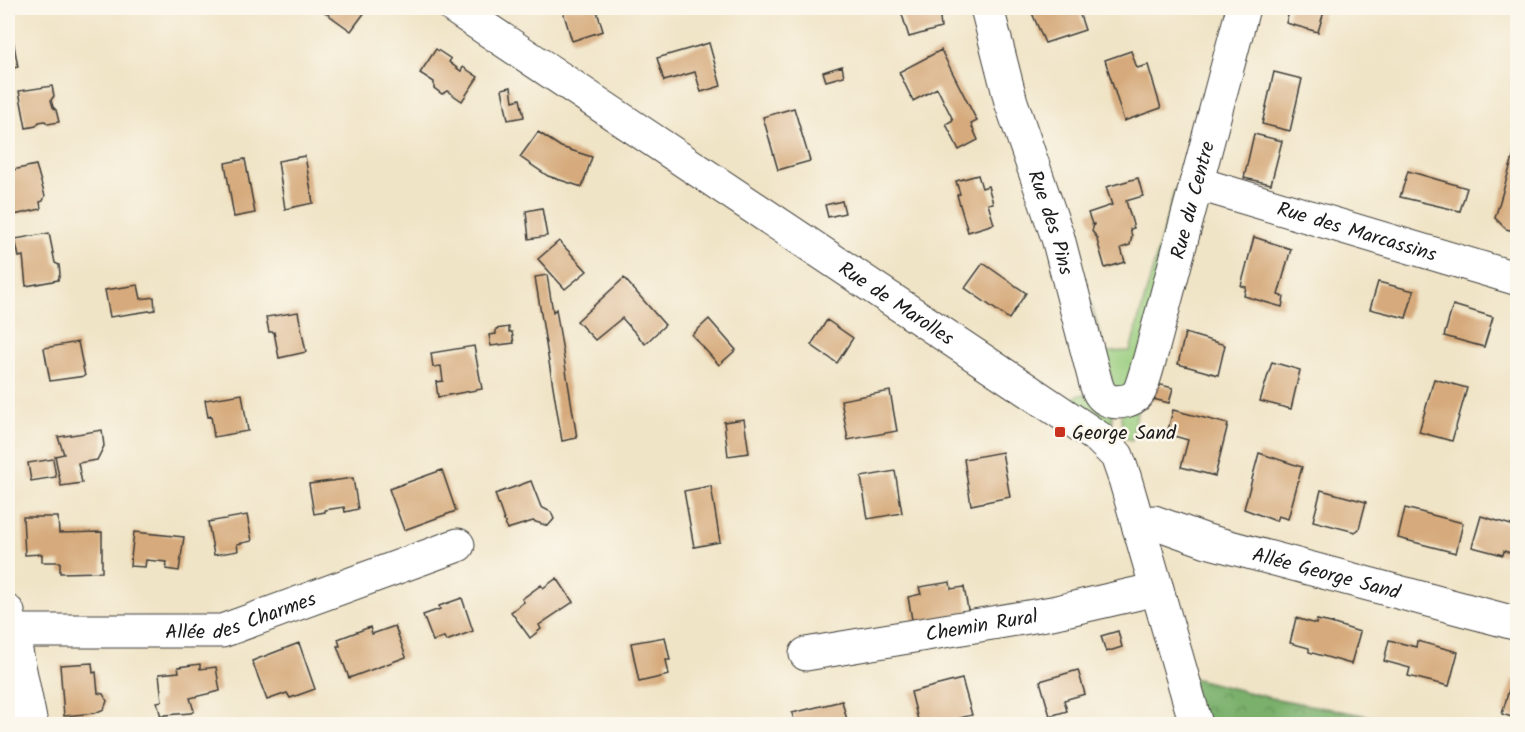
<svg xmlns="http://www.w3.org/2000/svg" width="1525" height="732" font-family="Kalam,sans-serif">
  <defs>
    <pattern id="forest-crowns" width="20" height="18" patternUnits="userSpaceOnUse" patternTransform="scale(1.5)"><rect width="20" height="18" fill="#7ab06c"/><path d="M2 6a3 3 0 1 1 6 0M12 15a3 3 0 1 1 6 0" fill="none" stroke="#638e58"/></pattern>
  </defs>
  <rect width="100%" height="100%" fill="#fbf7ec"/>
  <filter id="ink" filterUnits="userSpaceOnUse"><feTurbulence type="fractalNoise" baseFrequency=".0167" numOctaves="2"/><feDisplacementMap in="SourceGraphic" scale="12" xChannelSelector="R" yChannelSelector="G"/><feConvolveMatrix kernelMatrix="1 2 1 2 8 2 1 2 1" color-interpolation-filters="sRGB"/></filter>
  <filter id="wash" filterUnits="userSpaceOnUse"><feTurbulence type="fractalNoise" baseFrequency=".008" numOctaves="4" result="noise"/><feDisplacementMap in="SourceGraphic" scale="24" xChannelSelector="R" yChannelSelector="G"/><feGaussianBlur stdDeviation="1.35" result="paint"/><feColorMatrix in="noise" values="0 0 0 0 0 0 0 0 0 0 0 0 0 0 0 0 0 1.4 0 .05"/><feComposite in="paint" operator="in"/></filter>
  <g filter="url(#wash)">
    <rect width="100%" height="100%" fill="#f0e4c6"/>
    <path fill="#98cc7d" stroke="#5a744c" stroke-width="1.5" d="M1175,189L1183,191L1135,386L1115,393L1073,240L1105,352L1130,351Z
      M1085,394L1112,412V428L1073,400L1076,396Z
      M1138,406L1132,441L1122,436L1121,411Z"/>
    <path fill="url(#forest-crowns)" stroke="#4b6644" stroke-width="1.5" d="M1181,675L1267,697L1410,724H1188Z"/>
    <g id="blocks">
      <path fill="#d6aa7b" d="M319,8H368L351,31Z
        M562,8H596L603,31L572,41Z
        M900,8H939L941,28L909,37Z
        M1033,8H1088L1089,12L1080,15L1085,30L1045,43L1032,13L1035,12Z
        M1290,8H1325L1318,32L1286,23Z
        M10,23L18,67L8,69V24Z
        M709,43L721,86L701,92L695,72L664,81L657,58Z
        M436,49L451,59L449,62L461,71L463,67L478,77L462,101L447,91L442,94L434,88V82L420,73Z
        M941,50L977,121L971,124L978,140L959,150L946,124L953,120L937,88L913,101L899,72Z
        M1131,51L1137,68L1148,65L1161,108L1124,121L1105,60Z
        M842,66L844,76L826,81L823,72Z
        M1274,72L1302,79L1290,131L1262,124Z
        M52,86L54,96L51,100L53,107L56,110L59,122L48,124L45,121L39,122L36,126L26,128L19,91Z
        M511,87L513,101L520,99L524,117L508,120L502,89Z
        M794,108L810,161L778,170L763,117Z
        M538,132L561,147L592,157L582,187L548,176L520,157Z
        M1254,134L1282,141L1271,184L1244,178Z
        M1514,154L1518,155V232L1506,229L1495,218Z
        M305,156L313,203L285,209L278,161Z
        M245,159L255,213L234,217L225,163Z
        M36,165L45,196L43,201L40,202L41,209L14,215L8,171Z
        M1408,171L1467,188L1460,211L1400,197Z
        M978,175L982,188L988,186L993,203L988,204L994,224L968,232L957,195L960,194L956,181Z
        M1138,178L1143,196L1126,201L1134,228L1130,229L1132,236L1130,245L1121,248L1125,262L1105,268L1097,240L1098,239L1092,231L1094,224H1092L1088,213L1112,205L1106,187Z
        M842,201L845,213L828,217L825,205Z
        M542,208L547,236L529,239L526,211Z
        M49,233L55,263L59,265L60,274L58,280L26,286L23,256L19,257L15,239Z
        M1254,237L1291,249L1278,295L1284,297L1282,307L1244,296L1246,287L1241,286Z
        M559,241L587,271L565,289L538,259Z
        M983,263L1026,293L1009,319L965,288Z
        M547,275L553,312L556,309L577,438L562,441L535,277Z
        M624,278L665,325L645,344L622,318L595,340L577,321Z
        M1378,282L1414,291L1406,318L1370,309Z
        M138,285L141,299L154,297L155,310L110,317L105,290Z
        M1453,305L1493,317L1484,347L1444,336Z
        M298,312L306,352L279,358L274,332H269L266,317Z
        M709,319L736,350L719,365L692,335Z
        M827,320L853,338L837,363L811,345Z
        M509,327V332H512L514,343L491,346L489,335L496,334V329Z
        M1185,333L1225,345L1218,375L1178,364Z
        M78,342L85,376L50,381L44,348Z
        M474,346L482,389L438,397L436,382L443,381L441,366L433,367L431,353Z
        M1272,362L1300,370L1291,409L1260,401Z
        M1434,379L1467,388L1452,441L1419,432Z
        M1153,383L1173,388L1169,403L1149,398Z
        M890,391L897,431L848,440L841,400Z
        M242,394L248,431L214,437L211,416L208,417L205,400Z
        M1173,410L1228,424L1215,476L1181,467L1188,440L1167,434Z
        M744,419L749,453L728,456L724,422Z
        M102,430L104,446L97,460L78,463L82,483L61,486L55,456L64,454L58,437Z
        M1002,452L1010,497L971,505L964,459Z
        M1259,453L1302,467L1288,519L1278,516L1276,521L1244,509Z
        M53,459L56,477L31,481L28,463Z
        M442,470L456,511L404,530L389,489Z
        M895,471L902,513L868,519L861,477Z
        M353,478L358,509L345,512L344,507L325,510V512L314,514L309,484Z
        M531,481L541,507L551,512L554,519L548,526L533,521L507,529L495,494Z
        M711,486L720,542L694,547L684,491Z
        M1321,490L1366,502L1359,529L1355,532L1313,521Z
        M1405,508L1463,523L1456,553L1398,538Z
        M247,515L252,541L237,544L238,551L214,555L208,522Z
        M1481,516L1518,527V555L1504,551L1503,555L1472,547Z
        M23,517H58L59,533L102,532V572L60,573V562H42V554L25,555Z
        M134,532L184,537L179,571L166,569L167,562L146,560L145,567L130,566Z
        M557,578L573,602L539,625L541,629L530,638L511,612L524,602L522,599L541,585L543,588Z
        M950,582L951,589L964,587L969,615L913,625L908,597L921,594L919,587Z
        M462,598L473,631L446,641L444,637L433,641L423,615L440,609L439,606Z
        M1296,618L1316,624L1317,620L1331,623L1360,632L1351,664L1309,652V648L1290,643Z
        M395,626L406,657L349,678L337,646H340L338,639L370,627L372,634Z
        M1118,631L1122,647L1106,652L1101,636Z
        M665,637L670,660H666L669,675L639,682L631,643Z
        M1389,640L1416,647L1417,641L1458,652L1449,686L1408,676L1410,668L1384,661Z
        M299,643L315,689L290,698L287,693L267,700L252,661Z
        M92,663L93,673L96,672L98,693L103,694L107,701L104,709L95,713L64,716L60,665Z
        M200,664V669L216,667L220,691L190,698L194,711L191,713L165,715L161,717L157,702L162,701L159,674L179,672L178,667Z
        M1078,670L1085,694L1064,700L1067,711L1050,716L1040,681Z
        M962,679L972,715L936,724H919L911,692Z
        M1512,679L1518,681V719L1502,714Z
        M842,701L848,724H795L792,713Z"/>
    </g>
  </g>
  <g filter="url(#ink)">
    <use href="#blocks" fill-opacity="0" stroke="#3c3a36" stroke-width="1.5"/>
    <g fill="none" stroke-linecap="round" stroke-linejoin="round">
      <defs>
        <g id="minor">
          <path id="s1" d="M455,8L1099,438L1117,456L1125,479L1196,724"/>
          <path id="s2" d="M987,8L1011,102L1058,238L1096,384C1098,390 1100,396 1106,399C1117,405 1135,401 1140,390C1144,380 1147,368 1150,358L1243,8"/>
          <path id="s3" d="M1196,183L1518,279"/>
          <path id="s4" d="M1139,528L1154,522L1207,541L1518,624"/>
          <path d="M8,612L31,724"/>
          <path id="s5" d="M13,631H222L458,545"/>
          <path id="s6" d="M806,654L1052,613L1157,589"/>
        </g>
      </defs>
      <use href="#minor" stroke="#3c3a36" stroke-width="35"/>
      <use href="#minor" stroke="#fff" stroke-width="33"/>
    </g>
  </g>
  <rect fill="#c8321e" stroke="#fbf7ec" stroke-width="2" x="1054" y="426" width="12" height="12" rx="3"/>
  <g text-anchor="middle" stroke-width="5" stroke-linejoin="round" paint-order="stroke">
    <g font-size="20" fill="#1c1c1c" stroke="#fbf7ec">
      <text dy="7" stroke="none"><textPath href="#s2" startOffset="646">Rue du Centre</textPath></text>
      <text dy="7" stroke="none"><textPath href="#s2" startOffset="224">Rue des Pins</textPath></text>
      <text dy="7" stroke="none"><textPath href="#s3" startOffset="168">Rue des Marcassins</textPath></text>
      <text dy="7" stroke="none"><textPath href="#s1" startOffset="531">Rue de Marolles</textPath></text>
      <text dy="7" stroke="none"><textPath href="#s4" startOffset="196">Allée George Sand</textPath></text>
      <text dy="7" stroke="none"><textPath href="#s5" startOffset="230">Allée des Charmes</textPath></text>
      <text dy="7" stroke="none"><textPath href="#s6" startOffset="178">Chemin Rural</textPath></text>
    </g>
    <g font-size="20" fill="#1c1c1c" stroke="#fbf7ec" text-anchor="start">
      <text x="1072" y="439">George Sand</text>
    </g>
  </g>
  <rect width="1525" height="732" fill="none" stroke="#fbf7ec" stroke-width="30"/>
</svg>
